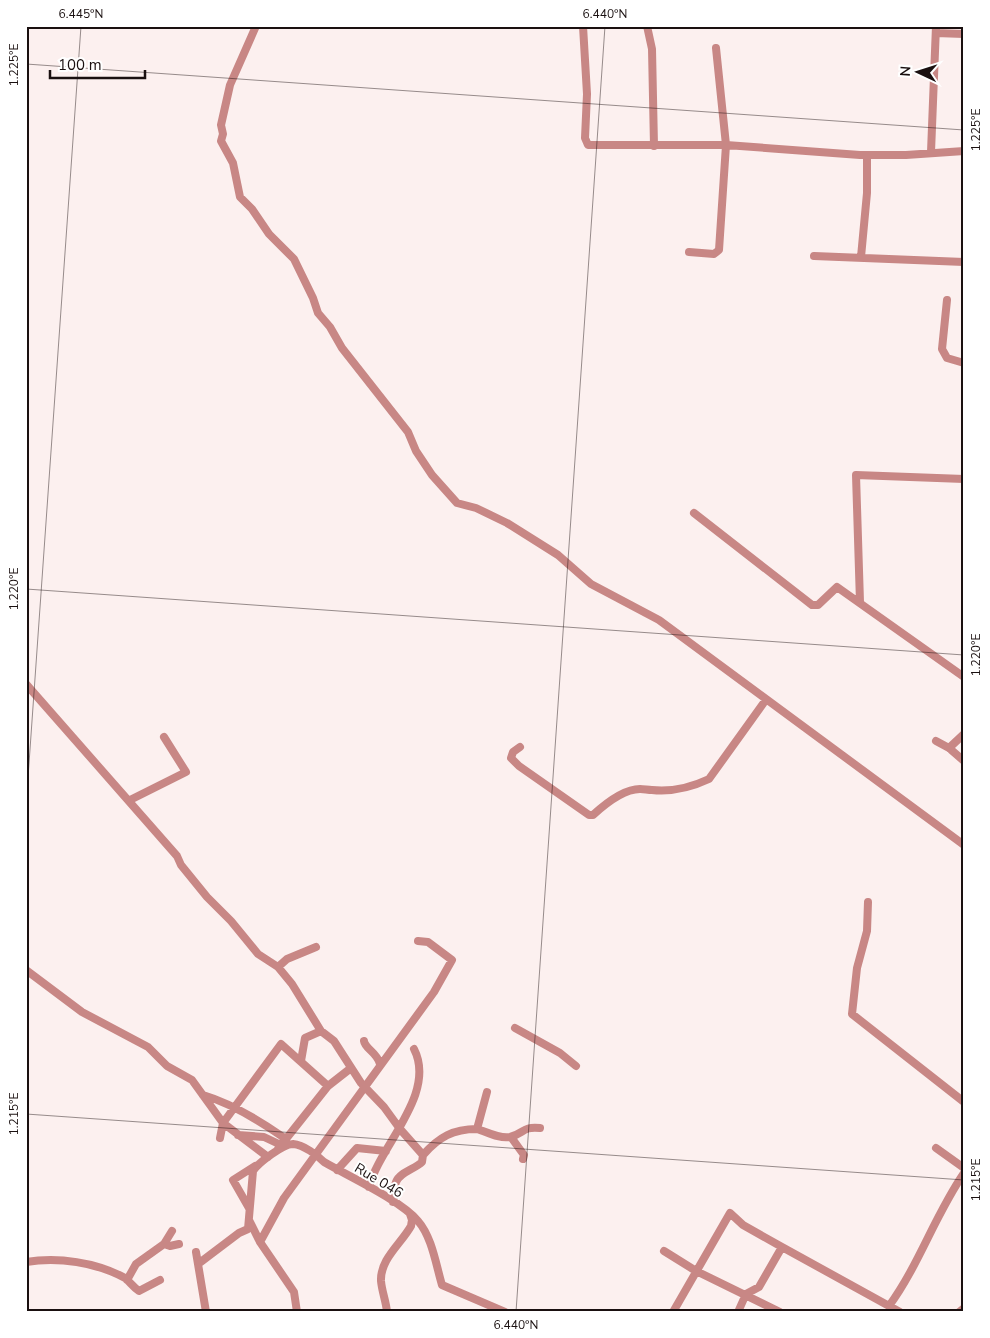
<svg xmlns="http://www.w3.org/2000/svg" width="990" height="1338" font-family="'Nunito Sans',sans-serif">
  <rect width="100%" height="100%" fill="#fcf0ef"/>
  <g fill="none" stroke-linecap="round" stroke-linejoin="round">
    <path stroke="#c88785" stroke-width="8" d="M256,26L230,85L221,125L223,134L221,141L233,163L240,197L252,209L269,234L294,259L313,298L318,313L330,327L342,348L408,432L416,451L432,475L457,503L476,508L507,523L558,555L591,584L659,620L964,845
      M583,26L587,94L585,138L588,145H726L860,155H906L964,151
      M647,26L652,49L654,146
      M936,33L964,34
      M931,152L936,26
      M689,252L714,254L719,250L726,145L716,48
      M814,256L964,262
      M861,257L867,193V155
      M947,300L942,349L947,358L964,363
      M694,513L812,605H818L837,587L964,677
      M860,602L856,475L964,479
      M26,684L177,856L181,865L207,897L231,921L258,954L278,967L292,984L321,1031L334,1041L361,1083L384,1107L400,1129L423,1155
      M936,741L949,748L964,761
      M520,747L513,752L511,758L519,766L589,815H593C605,804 623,789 640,789C644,789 648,790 652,790C671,792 692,787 709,779L765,701
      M949,748L964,734
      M130,800L186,772L164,737
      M868,902L867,931L857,968L852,1014L964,1102
      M278,967L287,959L316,947
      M26,970L82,1012L148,1047L167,1066L192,1080L223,1123L220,1138
      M515,1028L560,1053L576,1066
      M364,1041C365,1049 377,1052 380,1064
      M301,1061L305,1038L321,1031
      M328,1086L351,1068
      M203,1095C230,1103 260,1121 283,1137L284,1141
      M477,1129C487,1132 499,1139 510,1137C524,1134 522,1126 540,1128
      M238,1135L264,1137L281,1145
      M511,1137L524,1155L523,1159
      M936,1148L964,1168
      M268,1157L223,1123L281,1044L328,1086L278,1149
      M337,1170L357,1148L386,1151
      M369,1187C380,1145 437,1094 414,1049
      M393,1202C395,1196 394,1187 396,1182C400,1172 415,1169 422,1162L423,1155C439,1137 453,1129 477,1129L487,1092
      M249,1208L233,1180L255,1166
      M249,1220L260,1242L294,1292L297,1312
      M260,1242L284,1198L434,992L452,960L428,942L418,941
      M164,1244L170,1246L179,1244
      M664,1251L696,1271L780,1312
      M196,1252L198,1264L239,1233L248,1229L253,1171C258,1163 283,1144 293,1144C304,1145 317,1155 324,1162C350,1177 400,1200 418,1221C432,1237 436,1265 442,1285L505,1312
      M26,1262C58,1257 96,1262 125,1278C130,1282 133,1287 139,1291L160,1280
      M198,1264L206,1312
      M127,1280L136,1264L164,1244L172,1231
      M889,1306C919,1265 935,1215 964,1173
      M387,1312C386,1301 382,1292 381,1281C380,1259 401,1244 411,1226L412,1220L410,1214
      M673,1312L730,1213L743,1225L782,1247L900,1312
      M738,1312L746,1294L759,1287L782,1247
      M959,1312L964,1308"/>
  </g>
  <path fill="none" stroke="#1a1010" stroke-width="1" stroke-opacity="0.45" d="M26,64L964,130M26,589L964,655M26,806L81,26M26,1114L964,1180M516,1312L605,26"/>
  <g text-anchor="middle" stroke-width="4" stroke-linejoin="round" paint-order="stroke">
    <g font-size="14" fill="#1a1010" stroke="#fff">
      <text transform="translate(379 1180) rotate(31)" y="5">Rue 046</text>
    </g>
  </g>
  <rect width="990" height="1338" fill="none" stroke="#ffffff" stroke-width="55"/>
  <g transform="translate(918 72) rotate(274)" stroke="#ffffff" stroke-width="4" paint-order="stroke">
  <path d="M0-4L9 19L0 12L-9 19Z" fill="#1a1010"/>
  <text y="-8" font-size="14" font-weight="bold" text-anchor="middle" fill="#1a1010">N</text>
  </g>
  <path d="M50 70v8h95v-8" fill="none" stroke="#1a1010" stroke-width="2.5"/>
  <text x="58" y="70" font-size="15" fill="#1a1010" stroke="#ffffff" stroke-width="4" paint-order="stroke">100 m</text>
  <rect x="28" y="28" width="934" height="1282" fill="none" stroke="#1a1010" stroke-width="2"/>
  <g font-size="12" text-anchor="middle" fill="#1a1010">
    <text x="81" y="18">6.445°N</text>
    <text x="605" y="18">6.440°N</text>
    <text transform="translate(14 65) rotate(-90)" y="4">1.225°E</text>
    <text transform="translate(976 130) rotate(-90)" y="4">1.225°E</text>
    <text transform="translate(14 589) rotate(-90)" y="4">1.220°E</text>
    <text transform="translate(976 655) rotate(-90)" y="4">1.220°E</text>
    <text transform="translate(14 1114) rotate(-90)" y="4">1.215°E</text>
    <text transform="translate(976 1180) rotate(-90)" y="4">1.215°E</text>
    <text x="516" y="1329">6.440°N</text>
  </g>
</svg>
